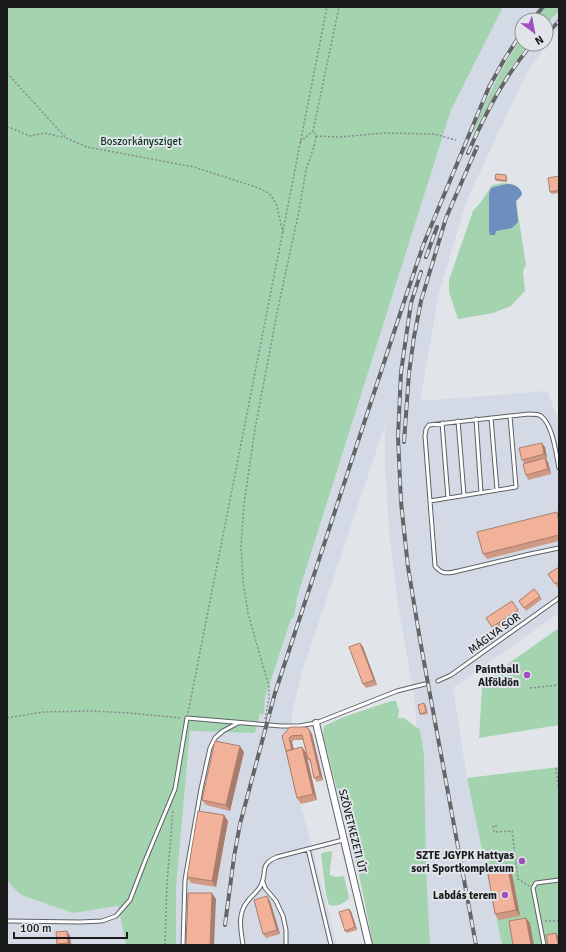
<svg xmlns="http://www.w3.org/2000/svg" width="566" height="952" font-family="Signika,sans-serif">
  <rect width="100%" height="100%" fill="#e1e5e9"/>
  <path fill="#d3dae6" fill-rule="evenodd" d="M503,7H559V28L527,72L466,202L439,293L420,401L547,391L559,422V613L453,688L467,778L502,945H430L415,703L397,598L389,531L385,467V425L302,672L292,713L288,761L311,842L337,945H176V888L190,731L255,733L451,110ZM522,20H546V44H522Z
    M7,881L21,895L73,913L118,906L126,945H7Z"/>
  <path fill="#a4d3b0" d="M7,7H503L451,110L297,598L294,617L291,619L265,699L264,714H260L255,733L190,731L176,888V945H126L118,906L73,913L21,895L7,881Z
    M545,7H559V11L546,24V20H535Z
    M522,37V44H529C506,71 490,101 474,133L473,131C487,98 502,67 522,37Z
    M504,183C512,183 519,186 522,193L521,196L516,201L526,265L523,271L525,291L511,306L493,313L458,319L449,292V280L473,211L481,202L492,185Z
    M559,628V725L479,738L482,687L509,663Z
    M391,701H396L399,710L398,718H404L420,730L424,755L426,867L430,945H373L361,884L323,735L324,726L341,718Z
    M559,767V945H502L467,778Z
    M332,851C332,860 329,867 330,875L335,877L344,876L349,898C344,904 337,907 329,905L326,895L321,853Z"/>
  <path fill="#6f8ec0" d="M506,184C513,184 519,186 522,193L521,196L516,201L518,222L512,228L496,231L495,235H490L489,231V194L491,188Z"/>
  <g fill="none" stroke-linecap="round" stroke-linejoin="round">
    <defs>
      <path id="lane" d="M491,418L497,490
        M476,419L481,493
        M458,421L464,495
        M442,423L448,498
        M559,468C556,454 553,425 541,416C538,414 533,414 529,414L429,425L426,429L425,436L435,566C441,573 445,574 454,572L530,554L559,548
        M430,501L516,487L510,416
        M438,681L451,675L559,598
        M308,849L331,945
        M263,882L265,888L276,901L283,916L286,930V945
        M7,921L80,922L102,921L116,916L130,900L145,861L175,789L187,718L281,726H299L316,723L397,691L425,684
        M183,945L185,880L201,789L210,748L215,738L223,731L238,723
        M243,945C241,930 237,915 247,902C251,896 258,892 261,885C268,872 258,865 277,857L343,840
        M544,945L533,888L536,883L559,880"/>
      <path id="street" d="M316,723L369,945"/>
    </defs>
    <use href="#lane" stroke="#5e6165" stroke-width="5"/>
    <use href="#street" stroke="#5e6165" stroke-width="8"/>
    <path stroke="#888b8e" stroke-width="1.5" stroke-dasharray="2 2" stroke-linecap="butt" d="M7,73L66,138L87,147L194,167L256,187L269,193L276,203L283,232
      M7,127L11,128L30,136L45,133L65,138
      M316,136L340,137L384,133L434,134L456,140
      M300,142L313,131L339,7
      M530,688L559,685
      M188,713L327,7
      M7,718L43,712L92,711L129,713L182,718
      M265,719L269,698V687L248,613L243,581L241,546L244,504L255,429L278,308L299,211L306,170L315,143L316,136L313,131
      M556,768L559,792
      M497,826H493L494,832L512,831L518,879L529,886
      M545,921H559
      M165,945L167,883L173,809"/>
    <use href="#lane" stroke="#fff" stroke-width="3"/>
    <use href="#street" stroke="#fff" stroke-width="6"/>
    <defs>
      <path id="rail" d="M532,20L543,7
        M546,35L559,21
        M468,153C485,114 504,77 532,44
        M426,257L437,227
        M421,272L411,303L401,372L398,437L401,502L408,567L420,640L476,945
        M404,442L409,373L414,337L421,301L446,218L477,147
        M225,925L234,857L240,824L275,693L405,299L424,243L489,87L504,60L522,32"/>
    </defs>
    <use href="#rail" stroke="#626567" stroke-width="4"/>
    <use href="#rail" stroke="#e1e5e9" stroke-width="2.5" stroke-dasharray="8" stroke-linecap="butt"/>
  </g>
  <path fill="#d09984" d="M506,175L507,177V182L496,181L495,179Z
    M559,176V193L552,194L550,192Z
    M545,447L547,458L546,459L548,462L551,474L528,480L526,475L524,463L522,460Z
    M559,516V541L487,559L483,554Z
    M559,567V588H558L548,574Z
    M534,589L542,599L526,611L519,601Z
    M512,601L520,614L495,631L486,618Z
    M360,643L363,647L377,685L366,688L363,684Z
    M424,703L426,705L428,714L421,715L420,714Z
    M309,729L312,734L323,780L317,782L314,778L311,763L308,759L303,740H294L292,742L294,749L302,747L306,753L317,800L301,804L297,798L282,736Z
    M244,752L230,811L206,805L202,800Z
    M224,815L228,821L216,887L191,883L187,877Z
    M507,864L511,869L520,916L499,920L495,914Z
    M270,901L280,934L266,938L263,934Z
    M351,911L357,930L347,933L345,931Z
    M70,936L71,945H58L57,944Z"/>
  <path fill="#a97d6c" d="M542,443L545,447L547,458L544,454Z
    M545,458L548,462L551,474L548,469Z
    M360,643L363,647L377,685L374,680Z
    M309,729L312,734L323,780L320,776Z
    M289,738L292,742L295,756L292,751Z
    M240,746L244,752L230,811L226,805Z
    M302,747L306,753L317,800L313,794Z
    M224,815L228,821L216,887L212,881Z
    M507,864L511,869L520,916L516,910Z
    M212,893L216,899L214,945H210Z
    M267,896L270,901L280,934L277,930Z
    M349,909L351,911L357,930L355,927Z
    M526,918L530,923L534,945H531Z
    M67,931L70,936L71,945H69L68,943Z
    M556,933L558,936L559,945H558Z"/>
  <path fill="#f2b29a" stroke="#a97d6c" d="M496,174L506,175V181L495,179Z
    M559,176V190L550,192L548,178Z
    M542,443L544,454L522,460L519,448Z
    M545,458L548,469L526,475L523,464Z
    M557,512L559,522V535L483,554L477,532Z
    M559,567V581L555,584L548,574Z
    M534,589L540,596L524,608L519,601Z
    M512,601L518,610L492,627L486,618Z
    M360,643L374,680L363,684L349,647Z
    M424,703L426,712L420,714L418,705Z
    M290,727H306L309,729L320,776L314,778L310,759H308L302,735L291,736L289,738L292,750L286,751L282,736Z
    M215,741L240,746L226,805L202,800Z
    M302,747L313,794L297,798L286,751Z
    M198,811L224,815L212,881L187,877Z
    M507,864L516,910L495,914L487,868Z
    M188,893H212L210,945H186Z
    M267,896L277,930L263,934L254,900Z
    M349,909L355,927L345,931L339,912Z
    M526,918L531,945H513L509,921Z
    M67,931L68,943L57,944L56,932Z
    M556,933L558,945H548L546,935Z"/>
  <g fill="#a04fbe" stroke="#e1e5e9" stroke-width="1.5">
    <circle cx="527" cy="675" r="4"/>
    <circle cx="522" cy="861" r="4"/>
    <circle cx="505" cy="895" r="4"/>
  </g>
  <g text-anchor="middle" stroke-width="4" stroke-linejoin="round" paint-order="stroke">
    <g font-size="11" fill="#0b371d" stroke="#e1e5e9">
      <text x="141" y="145">Boszorkánysziget</text>
    </g>
    <g font-size="11" fill="#191b1c" stroke="#e1e5e9">
      <text transform="translate(494 633) rotate(-36)" y="4">MÁGLYA SOR</text>
      <text transform="translate(353 831) rotate(76)" y="4">SZÖVETKEZETI ÚT</text>
    </g>
    <g font-size="11" font-weight="bold" fill="#191b1c" stroke="#e1e5e9" text-anchor="end">
      <text x="519" y="673">Paintball<tspan x="519" dy="13">Alföldön</tspan></text>
      <text x="514" y="859">SZTE JGYPK Hattyas<tspan x="514" dy="13">sori Sportkomplexum</tspan></text>
      <text x="497" y="899">Labdás terem</text>
    </g>
  </g>
  <rect width="566" height="952" fill="none" stroke="#191b1c" stroke-width="16"/>
  <g transform="translate(534 32) rotate(148)"><circle r="19" fill="#e1e5e9" stroke="#919497"/>
  <path d="M0-3L7 15L0 10L-7 15Z" fill="#a04fbe"/>
  <text y="-6" font-size="11" font-weight="bold" text-anchor="middle" fill="#191b1c">N</text>
  </g>
  <path d="M14 932v6h113v-6" fill="none" stroke="#191b1c" stroke-width="2"/>
  <text x="20" y="932" font-size="12" fill="#191b1c" stroke="#e1e5e9" stroke-width="3" paint-order="stroke">100 m</text>
</svg>
